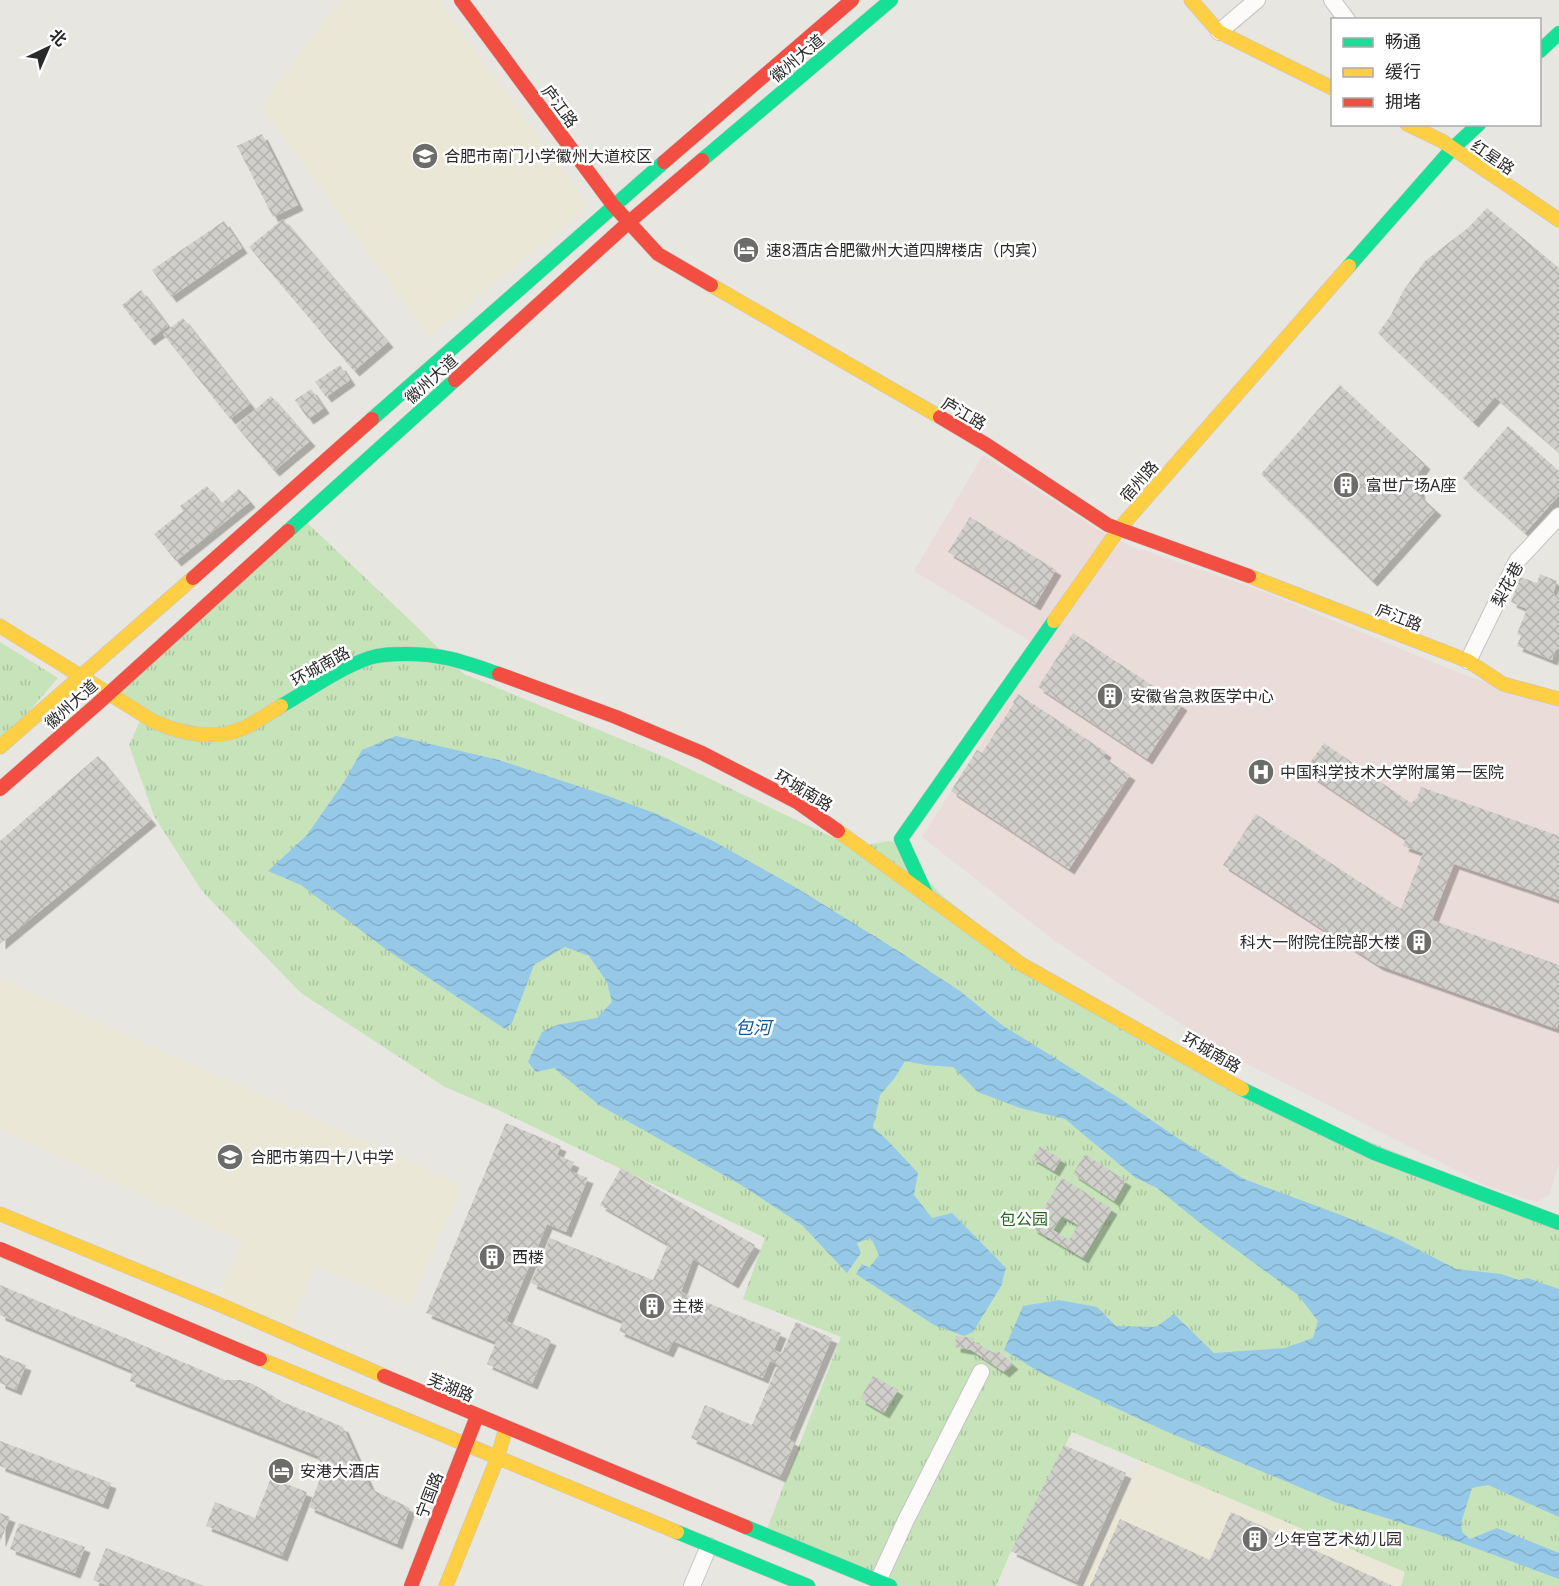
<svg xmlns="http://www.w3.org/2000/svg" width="1559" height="1586" font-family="'Noto Sans','Noto Sans SC',sans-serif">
  <defs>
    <pattern id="park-tufts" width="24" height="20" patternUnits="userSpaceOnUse" patternTransform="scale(1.5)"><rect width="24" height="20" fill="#c6e3ba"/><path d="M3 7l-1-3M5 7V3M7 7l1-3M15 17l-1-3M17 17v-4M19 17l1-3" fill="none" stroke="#aac3a0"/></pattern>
    <pattern id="water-waves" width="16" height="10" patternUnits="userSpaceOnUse" patternTransform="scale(1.5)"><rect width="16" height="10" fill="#96c9e8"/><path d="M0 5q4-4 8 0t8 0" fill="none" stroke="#81adc7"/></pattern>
    <pattern id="building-cross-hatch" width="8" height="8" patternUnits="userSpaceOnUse" patternTransform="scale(1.5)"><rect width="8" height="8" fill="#d1cfcb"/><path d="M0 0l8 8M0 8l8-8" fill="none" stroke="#b4b2ae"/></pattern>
    <filter id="shadow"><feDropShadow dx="5.5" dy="5.5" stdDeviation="0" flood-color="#0004"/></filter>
  </defs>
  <rect width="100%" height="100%" fill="#e8e6e0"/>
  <path fill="#ebe7d6" d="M340,0H439L589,206L430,337L261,106Z
    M0,978L463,1185L410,1305L315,1266L288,1335L216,1303L242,1241L0,1129Z
    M1142,1461L1406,1572L1401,1586H1082Z"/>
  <path fill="#eadcd9" d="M983,455L1098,530L1128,545L1260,590L1459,673L1559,707V1164L1549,1195L1536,1202L1485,1185L1227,1054L1056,942L922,837L1041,648L914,571Z"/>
  <path fill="url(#park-tufts)" d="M302,518L413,623L464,674L662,756L853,847L889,841L899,844L939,893L1033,967L1211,1077L1559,1219V1586H1401L1405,1572L1072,1432L1011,1551L996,1586H890L765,1534L841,1337L743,1299L765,1238L496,1109L445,1087L301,993L202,891L154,816L129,745L141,719L104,698Z
    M0,642L58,678L0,745Z"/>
  <path fill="url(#water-waves)" d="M396,736L499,760L605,795L657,814L713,841L795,887L903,954L960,991L1002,1025L1122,1100L1179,1139L1244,1179L1341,1215L1396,1238L1456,1269L1501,1274L1519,1280L1527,1278L1559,1289V1517L1488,1485L1472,1488L1461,1523L1462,1532L1470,1539L1497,1528L1559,1553V1579L1437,1534L1335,1502L1163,1430L1041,1373L1004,1350L1023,1306L1059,1300L1097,1307L1116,1326L1156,1327L1174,1314L1214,1353L1285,1348L1313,1338L1318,1321L1298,1295L1205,1227L1157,1188L1136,1178L1065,1119L1020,1108L978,1092L953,1067L926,1065L905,1061L894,1079L880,1095L873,1127L890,1143L918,1173L914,1195L932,1218L952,1213L1006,1268L1001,1286L973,1332L964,1336L934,1325L856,1274L862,1264L869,1268L879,1255L871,1238L857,1243L861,1253L847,1273L802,1225L741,1185L599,1105L554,1068L536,1072L528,1062L542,1032L557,1025L597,1018L612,1002L607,982L589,956L565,947L534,965L512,1023L505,1029L387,950L301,885L268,871L307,835L344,782L362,750Z"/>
  <path fill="url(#building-cross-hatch)" fill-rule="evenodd" filter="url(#shadow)" d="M262,134L298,205L273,217L237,146Z
    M1487,208L1559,268V452L1495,397L1473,422L1378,333L1391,315L1403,291L1425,261L1468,228Z
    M283,219L388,342L354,371L249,247Z
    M224,221L242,248L171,297L152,270Z
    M141,290L168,326L149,340L122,305Z
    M183,318L250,404L230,419L163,334Z
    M340,365L350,380L326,397L315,382Z
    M1340,385L1425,464L1417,475L1420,496L1436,510L1372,581L1261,474Z
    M311,389L324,408L308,419L295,400Z
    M271,396L310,441L274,471L236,426Z
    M1508,426L1559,471V495L1525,533L1463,478Z
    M207,486L221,504L239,489L250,502L176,561L154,534L183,511L180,506Z
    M970,517L1056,570L1035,605L948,552Z
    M1540,574L1557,581L1553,594L1557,596L1559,591V650L1556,649L1552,660L1517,646L1521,636L1517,634L1527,609L1511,602L1520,577L1537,583Z
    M1073,633L1182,705L1147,759L1038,687Z
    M1018,694L1106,752L1103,757L1130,775L1069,869L951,791L977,750L982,753L1014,703L1013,702Z
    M1324,743L1411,803L1417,798L1421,787L1559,836V900L1454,864L1432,920L1559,965V1022L1557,1029L1378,965L1223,865L1256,814L1401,909L1423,853L1403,846L1406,838L1401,836L1304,771Z
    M98,756L151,820L0,944V841Z
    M506,1123L561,1146L557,1155L574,1162L570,1171L588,1178L566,1232L547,1224L536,1251L543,1255L550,1238L653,1280L668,1244L600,1205L621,1168L755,1245L733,1283L693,1259L681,1292L781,1333L774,1350L782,1353L796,1322L832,1338L789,1439L795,1442L780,1477L691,1438L705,1405L752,1425L778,1365L770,1361L763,1378L673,1341L668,1352L619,1331L623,1321L531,1283L538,1266L531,1262L506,1321L551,1340L532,1384L487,1364L496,1342L426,1313Z
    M1040,1146L1061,1159L1054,1171L1032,1158Z
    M1085,1154L1126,1181L1114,1201L1073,1174Z
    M1062,1178L1112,1209L1083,1258L1032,1228ZM1062,1216L1078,1225L1069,1240L1053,1230Z
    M0,1285L225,1380H240L253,1384L283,1402L343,1427L371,1489L410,1508L397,1544L309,1507L323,1471L318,1456L130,1381L133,1371L0,1315Z
    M956,1336L974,1338V1342L994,1353L998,1351L1013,1364L1004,1372L971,1350L955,1347Z
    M0,1355L26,1365L16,1390L0,1383Z
    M873,1376L898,1390L884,1413L860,1399Z
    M0,1441L111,1483L103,1504L0,1466Z
    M1064,1445L1126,1473L1077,1582L1011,1551Z
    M271,1478L307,1492L282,1556L206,1526L215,1502L255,1518Z
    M1231,1512L1393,1586H1090L1120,1519L1210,1560Z
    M0,1513L10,1517L0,1542Z
    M19,1523L85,1547L75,1573L10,1549Z
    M106,1548L204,1586H109L93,1580Z"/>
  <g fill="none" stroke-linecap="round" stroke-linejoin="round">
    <defs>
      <path id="street" d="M1332,0L1347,20
        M1219,32L1257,0
        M1468,661L1517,561L1559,516
        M878,1581L906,1520L981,1372
        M692,1586L709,1546"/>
      <path id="fast" d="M1540,51L1559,33
        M702,160L891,0
        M1349,266L1452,149L1479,124
        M372,419L664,162
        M288,531L455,380
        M281,706C309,690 338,669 369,658C381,654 393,654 406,654C444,654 463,662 499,674
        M927,896L901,839L1054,621
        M1242,1089L1374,1153L1559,1223
        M746,1527L890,1586
        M677,1532L808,1586"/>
      <path id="slow" d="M1191,0L1219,32L1332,88
        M1407,124L1442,141L1559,220
        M711,285L940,417
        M1249,576L1468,661L1503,684L1559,699
        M1054,621L1119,529L1349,266
        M0,626L153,721C181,734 215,741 244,728C257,722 269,713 281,706
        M0,747L193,578
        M838,831L1021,964L1242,1089
        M0,1214L216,1303L384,1376
        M260,1359L677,1532
        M446,1586L497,1459L506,1428"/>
      <path id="jam" d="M461,0L613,205L658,254L711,285
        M664,162L852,0
        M455,380L629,222L702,160
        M940,417L987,445L1108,525L1249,576
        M193,578L372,419
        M499,674L616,717L702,753L797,802L838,831
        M0,789L104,698L288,531
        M0,1249L260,1359
        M384,1376L746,1527
        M411,1586L477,1416"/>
    </defs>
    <use href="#street" stroke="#c6c5c5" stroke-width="18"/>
    <use href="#fast" stroke="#c6c5c5" stroke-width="15"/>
    <use href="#slow" stroke="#c6c5c5" stroke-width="15"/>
    <use href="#jam" stroke="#c6c5c5" stroke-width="15"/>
    <use href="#street" stroke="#fcfbfa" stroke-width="16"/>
    <use href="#fast" stroke="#16e098" stroke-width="14"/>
    <use href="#slow" stroke="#ffcf43" stroke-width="14"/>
    <use href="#jam" stroke="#f24e42" stroke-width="14"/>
  </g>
  <defs>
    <symbol id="school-disc" viewBox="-11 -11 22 22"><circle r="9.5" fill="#6c6c6a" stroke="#fff"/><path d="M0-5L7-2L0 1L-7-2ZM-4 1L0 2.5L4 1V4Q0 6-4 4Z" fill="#fff"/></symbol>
    <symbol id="hotel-disc" viewBox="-11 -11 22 22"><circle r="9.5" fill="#6c6c6a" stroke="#fff"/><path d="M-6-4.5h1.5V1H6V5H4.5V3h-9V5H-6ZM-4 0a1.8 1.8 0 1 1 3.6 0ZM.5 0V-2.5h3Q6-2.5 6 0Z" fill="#fff"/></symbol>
    <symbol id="building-disc" viewBox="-11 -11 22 22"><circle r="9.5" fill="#6c6c6a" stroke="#fff"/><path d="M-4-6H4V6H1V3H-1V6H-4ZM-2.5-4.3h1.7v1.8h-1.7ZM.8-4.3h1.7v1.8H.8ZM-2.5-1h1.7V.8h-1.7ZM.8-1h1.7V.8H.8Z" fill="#fff"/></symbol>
    <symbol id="hospital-disc" viewBox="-11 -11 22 22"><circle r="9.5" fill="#6c6c6a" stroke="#fff"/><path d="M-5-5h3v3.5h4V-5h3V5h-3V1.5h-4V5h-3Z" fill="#fff"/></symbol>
  </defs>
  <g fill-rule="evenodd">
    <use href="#school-disc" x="410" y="141" width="30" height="30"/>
    <use href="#hotel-disc" x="731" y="235" width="30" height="30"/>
    <use href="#building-disc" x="1331" y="470" width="30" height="30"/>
    <use href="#building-disc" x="1095" y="681" width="30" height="30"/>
    <use href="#hospital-disc" x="1246" y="757" width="30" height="30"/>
    <use href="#building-disc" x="1404" y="927" width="30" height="30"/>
    <use href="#school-disc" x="215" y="1142" width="30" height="30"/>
    <use href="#building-disc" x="477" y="1242" width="30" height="30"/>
    <use href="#building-disc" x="637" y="1291" width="30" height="30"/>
    <use href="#hotel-disc" x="266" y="1456" width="30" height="30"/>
    <use href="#building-disc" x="1240" y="1524" width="30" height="30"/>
  </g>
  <g text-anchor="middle" stroke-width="5" stroke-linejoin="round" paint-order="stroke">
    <g font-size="16" fill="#2a2a2a" stroke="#fff">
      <text transform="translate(797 58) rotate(-40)" y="6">徽州大道</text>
      <text transform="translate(560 106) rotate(53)" y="6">庐江路</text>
      <text transform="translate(1493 157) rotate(34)" y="6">红星路</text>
      <text transform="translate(431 379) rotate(-42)" y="6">徽州大道</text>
      <text transform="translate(964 413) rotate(30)" y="6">庐江路</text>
      <text transform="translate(1139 481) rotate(-49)" y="6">宿州路</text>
      <text transform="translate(1507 584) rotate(-62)" y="6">梨花巷</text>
      <text transform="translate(1399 617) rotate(21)" y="6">庐江路</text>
      <text transform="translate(320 666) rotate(-29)" y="6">环城南路</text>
      <text transform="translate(71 704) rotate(-42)" y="6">徽州大道</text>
      <text transform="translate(804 790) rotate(31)" y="6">环城南路</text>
      <text transform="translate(1212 1052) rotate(30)" y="6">环城南路</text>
      <text transform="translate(451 1387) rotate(23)" y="6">芜湖路</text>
      <text transform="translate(429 1495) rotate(-69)" y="6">宁国路</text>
    </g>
    <g font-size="16" fill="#2a2a2a" stroke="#fff" text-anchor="start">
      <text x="444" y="162">合肥市南门小学徽州大道校区</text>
      <text x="766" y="256">速8酒店合肥徽州大道四牌楼店（内宾）</text>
      <text x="1366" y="491">富世广场A座</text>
      <text x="1130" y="702">安徽省急救医学中心</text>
      <text x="1280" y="778">中国科学技术大学附属第一医院</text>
      <text x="1400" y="948" text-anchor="end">科大一附院住院部大楼</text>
      <text x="250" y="1163">合肥市第四十八中学</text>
      <text x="512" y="1263">西楼</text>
      <text x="672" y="1312">主楼</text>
      <text x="300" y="1477">安港大酒店</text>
      <text x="1274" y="1545">少年宫艺术幼儿园</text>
    </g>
    <g font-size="16" fill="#22661c" stroke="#fff">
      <text x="1024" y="1225">包公园</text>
    </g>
    <g font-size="18" font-style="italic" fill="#115898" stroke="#fff">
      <text x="753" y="1034">包河</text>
    </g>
  </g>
  <rect x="1331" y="18" width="210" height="108" fill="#ffffff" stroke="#aaaaaa" stroke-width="1.5"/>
  <rect x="1343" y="38" width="30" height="9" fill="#16e098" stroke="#aaaaaa" stroke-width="1.5"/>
  <text x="1385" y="48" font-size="18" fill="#2a2a2a">畅通</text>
  <rect x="1343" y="68" width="30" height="9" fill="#ffcf43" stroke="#aaaaaa" stroke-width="1.5"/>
  <text x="1385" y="78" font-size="18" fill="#2a2a2a">缓行</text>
  <rect x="1343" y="98" width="30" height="9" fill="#f24e42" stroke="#aaaaaa" stroke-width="1.5"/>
  <text x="1385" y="108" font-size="18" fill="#2a2a2a">拥堵</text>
  <g transform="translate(48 48) rotate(44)" stroke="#ffffff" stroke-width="4.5" paint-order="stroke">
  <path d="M0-4.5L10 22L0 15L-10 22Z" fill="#2a2a2a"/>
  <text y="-9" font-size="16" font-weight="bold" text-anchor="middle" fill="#2a2a2a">北</text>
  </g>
</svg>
